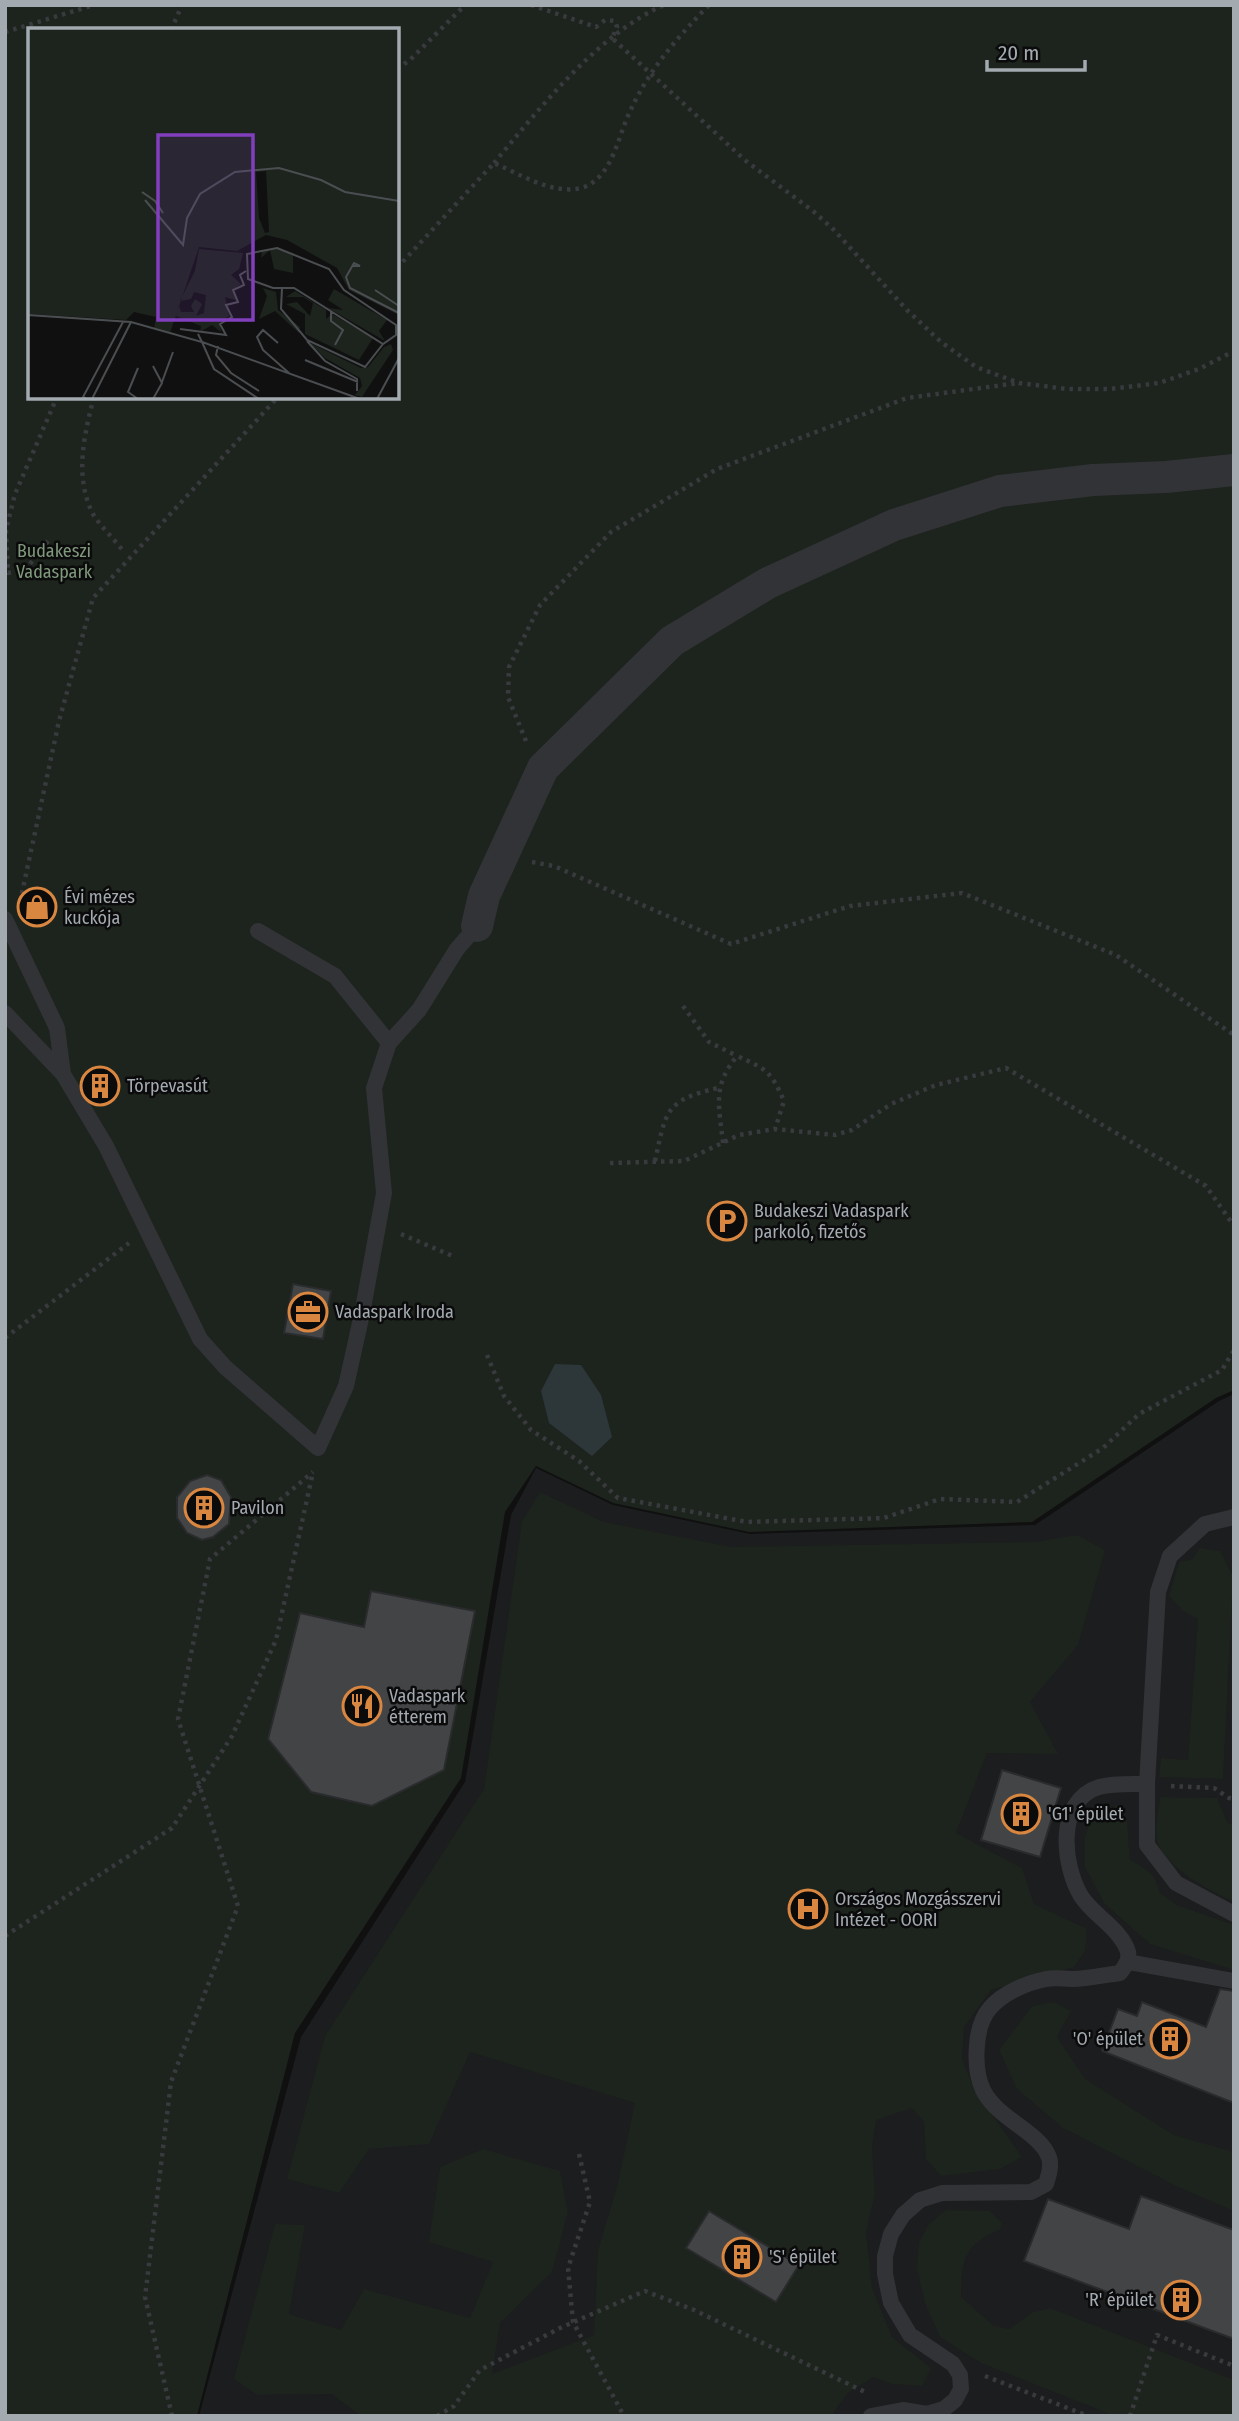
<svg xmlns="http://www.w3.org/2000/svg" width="1239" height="2421" font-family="'Fira Sans Condensed',sans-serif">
  <rect width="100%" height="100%" fill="#101011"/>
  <path fill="#1c1d1e" d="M1234,1394V2416H199L301,2037L465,1782L511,1515L536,1468L613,1505L750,1534L1035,1525L1219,1401Z"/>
  <path fill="#1d231d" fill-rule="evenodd" d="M5,5H1234V1390L1216,1398L1032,1522L749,1532L613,1503L536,1466L505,1512L461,1778L295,2033L197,2416H5ZM30,30H397V397H30Z
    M540,1492L604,1522L732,1547L1034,1542L1077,1535L1105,1550L1078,1645L1030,1702L1058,1754L987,1753L956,1833L1022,1868L1034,1904L1087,1929L1085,1951L1074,1967L991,1990L964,2027L962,2059L974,2089L1022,2157L1000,2169L941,2176L926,2159L924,2122L912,2108L876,2120L872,2147L875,2194L866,2232L872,2288L892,2337L931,2368L922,2386L892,2384L873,2377L848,2393L831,2416H361L332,2394L257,2395L234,2379L275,2224L305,2225L289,2314L341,2330L364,2289L470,2318L493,2262L429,2242L440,2167L483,2149L560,2171L568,2212L552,2272L500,2323L492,2374L594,2335L598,2250L617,2187L635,2103L470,2052L429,2144L369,2149L339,2193L287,2179L325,2036L484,1789L522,1521Z
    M1200,1548L1220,1551L1233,1576L1223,1779L1159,1777L1161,1758L1188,1760L1198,1619L1183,1611L1169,1596L1179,1562L1191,1560Z
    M1160,1797L1217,1798L1227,1822L1234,1826V1901C1211,1893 1164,1866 1157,1841C1154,1829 1159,1810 1160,1797Z
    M1119,1805L1127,1820L1130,1860C1147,1868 1156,1875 1160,1893L1177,1905L1234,1925V1970L1150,1944L1104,1903L1085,1867V1836L1095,1812Z
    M1054,2002L1071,2011L1057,2037L1085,2079L1174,2135L1234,2152V2211L1178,2187L1063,2128L1017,2089L999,2050L1032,2006Z
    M946,2210L990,2211L1002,2223L1000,2230C964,2243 961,2262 961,2297L994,2326L1009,2329L1033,2312L1050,2308L1234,2380V2416H1115L981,2363L940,2337L925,2303L917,2269L919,2242L929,2224Z"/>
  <path fill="#2d373a" d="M555,1364L581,1365L601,1395L612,1437L592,1456L549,1423L541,1391Z"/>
  <path fill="#424446" stroke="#2a2b2d" stroke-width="2" d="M293,1284L331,1291L323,1339L284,1333Z
    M207,1475L221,1480L231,1497L229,1524L213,1537L202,1540L187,1533L177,1518V1497L190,1481Z
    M371,1591L475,1611L444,1770L372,1806L311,1792L268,1739L300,1613L364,1627Z
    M1002,1770L1061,1788L1040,1857L981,1840Z
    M1220,1989L1234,1991V2103L1102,2051L1118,2009L1137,2016L1142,2002L1206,2027Z
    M1141,2196L1234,2230V2339L1024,2261L1048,2199L1129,2229Z
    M709,2211L799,2265L776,2302L686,2248Z"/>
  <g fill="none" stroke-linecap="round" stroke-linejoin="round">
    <path stroke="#383a3d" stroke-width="4.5" stroke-dasharray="3.5 5" stroke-linecap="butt" d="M531,5L596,27L605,20L615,21L617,27L612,38L746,161L813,211L833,229L907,310L941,342L976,367L1019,383L1067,389H1110L1159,383L1199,369L1234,351
      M171,30L182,5
      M5,32L94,5
      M397,69L410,60L465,5
      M494,163C540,108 598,34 664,5
      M397,268L494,163C520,174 552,195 581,188C610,180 617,142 627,118C647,72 674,41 709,5
      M94,397C84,435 74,477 93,514C101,527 115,540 124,552
      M48,541L26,569L8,573L6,530L15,494L57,397
      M526,741L508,697L509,667L540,605L611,532L717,469L907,398L1018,383
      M532,862L554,866L731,944L850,906L962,893L1116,955L1234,1035
      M20,902L59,721L93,598L278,397
      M683,1006L709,1042L737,1056
      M723,1143C719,1105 712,1087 737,1056C766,1069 771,1071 784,1101L775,1129
      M655,1161C666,1111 665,1100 718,1088
      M610,1163L684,1161L739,1135L775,1129L835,1135L852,1130L891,1104L936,1085L1006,1068L1206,1186L1234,1226
      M401,1234L455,1257
      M5,1338L129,1243
      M487,1355L504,1396L531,1430L579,1461L618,1498L747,1522L884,1518L940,1499L1017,1502L1103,1448L1139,1414L1222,1370L1234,1350
      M1171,1786L1214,1788L1229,1798L1234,1799
      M5,1936L172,1828L232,1736L276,1640L313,1472
      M579,2154L590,2202L568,2268L573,2322L624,2416
      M985,2376L1088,2416
      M172,2416L145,2297L171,2082L238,1906L178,1719L210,1559L313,1472
      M437,2416L454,2406L480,2370L560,2328L645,2291L694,2310L865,2392
      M1130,2416L1157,2335L1234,2366"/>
    <path stroke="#323336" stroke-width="16" d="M5,919L57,1028L63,1074
      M258,931L335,976L389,1043
      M5,1013L63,1074L106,1146L200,1339L225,1367L318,1448L346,1386L362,1314L384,1193L374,1088L389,1043L419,1010L457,949L477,926
      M1234,1517L1205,1524L1170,1556L1158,1592L1147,1784V1845L1176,1883L1234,1914
      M1128,1962L1234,1981
      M871,2416L903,2410L927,2414L944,2409L955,2400L961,2389L960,2375L953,2364L910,2335L891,2303L885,2274V2256L891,2234L903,2215L920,2200L942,2193L1031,2192L1046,2184C1049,2174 1053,2163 1047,2153C1036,2131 996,2117 983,2090C973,2069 974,2026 990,2008C1003,1993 1026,1983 1046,1979C1054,1977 1064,1979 1072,1979C1088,1979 1104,1975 1120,1973C1126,1965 1131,1958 1127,1949C1118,1927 1093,1915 1081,1896C1063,1866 1055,1801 1099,1787C1114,1783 1131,1784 1147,1784"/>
    <path stroke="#323336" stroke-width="32" d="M477,926L484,896L543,768L672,641L768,583L894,525L1000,491L1093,480L1166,477L1234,470"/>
  </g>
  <defs>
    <symbol id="shop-ring" viewBox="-11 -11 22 22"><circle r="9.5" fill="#0b0b0c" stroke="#d98640" stroke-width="1.5"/><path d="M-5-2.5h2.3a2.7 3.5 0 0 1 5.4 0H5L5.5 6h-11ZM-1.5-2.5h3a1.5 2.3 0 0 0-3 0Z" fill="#d98640"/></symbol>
    <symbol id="building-ring" viewBox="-11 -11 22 22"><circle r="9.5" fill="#0b0b0c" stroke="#d98640" stroke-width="1.5"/><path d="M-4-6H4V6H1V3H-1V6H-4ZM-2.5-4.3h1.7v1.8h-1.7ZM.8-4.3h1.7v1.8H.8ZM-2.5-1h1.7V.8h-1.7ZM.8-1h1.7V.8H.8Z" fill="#d98640"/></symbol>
    <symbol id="parking-ring" viewBox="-11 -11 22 22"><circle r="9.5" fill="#0b0b0c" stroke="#d98640" stroke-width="1.5"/><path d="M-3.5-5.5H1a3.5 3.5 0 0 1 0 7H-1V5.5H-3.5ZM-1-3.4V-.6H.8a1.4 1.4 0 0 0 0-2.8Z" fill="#d98640"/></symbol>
    <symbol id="office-ring" viewBox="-11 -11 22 22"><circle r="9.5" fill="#0b0b0c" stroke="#d98640" stroke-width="1.5"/><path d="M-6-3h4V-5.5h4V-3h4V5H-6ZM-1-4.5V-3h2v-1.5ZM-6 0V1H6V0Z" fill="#d98640"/></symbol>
    <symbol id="restaurant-ring" viewBox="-11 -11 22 22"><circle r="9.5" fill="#0b0b0c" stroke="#d98640" stroke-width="1.5"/><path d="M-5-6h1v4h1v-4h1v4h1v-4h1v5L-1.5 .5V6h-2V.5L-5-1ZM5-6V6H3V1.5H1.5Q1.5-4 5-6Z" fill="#d98640"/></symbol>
    <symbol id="hospital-ring" viewBox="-11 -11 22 22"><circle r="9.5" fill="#0b0b0c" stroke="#d98640" stroke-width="1.5"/><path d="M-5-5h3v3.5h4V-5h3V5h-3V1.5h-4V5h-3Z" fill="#d98640"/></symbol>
  </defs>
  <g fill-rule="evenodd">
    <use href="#shop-ring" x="15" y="885" width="44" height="44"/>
    <use href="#building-ring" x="78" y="1064" width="44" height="44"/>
    <use href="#parking-ring" x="705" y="1199" width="44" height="44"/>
    <use href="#office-ring" x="286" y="1290" width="44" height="44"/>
    <use href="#building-ring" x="182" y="1486" width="44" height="44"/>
    <use href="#restaurant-ring" x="340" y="1684" width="44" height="44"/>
    <use href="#building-ring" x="999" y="1792" width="44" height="44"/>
    <use href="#hospital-ring" x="786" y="1887" width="44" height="44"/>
    <use href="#building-ring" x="1148" y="2017" width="44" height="44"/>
    <use href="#building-ring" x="720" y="2235" width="44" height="44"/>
    <use href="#building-ring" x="1159" y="2278" width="44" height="44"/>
  </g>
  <g text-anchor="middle" stroke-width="5" stroke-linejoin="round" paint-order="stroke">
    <g font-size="18" fill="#80997c" stroke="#0b0b0c">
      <text x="54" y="557">Budakeszi<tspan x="54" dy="21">Vadaspark</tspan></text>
    </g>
    <g font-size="18" fill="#a3aab0" stroke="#0b0b0c" text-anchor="start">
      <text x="64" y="903">Évi mézes<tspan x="64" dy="21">kuckója</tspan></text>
      <text x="127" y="1092">Törpevasút</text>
      <text x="754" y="1217">Budakeszi Vadaspark<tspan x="754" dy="21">parkoló, fizetős</tspan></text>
      <text x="335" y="1318">Vadaspark Iroda</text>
      <text x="231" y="1514">Pavilon</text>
      <text x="389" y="1702">Vadaspark<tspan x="389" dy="21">étterem</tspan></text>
      <text x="1048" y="1820">'G1' épület</text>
      <text x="835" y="1905">Országos Mozgásszervi<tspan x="835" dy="21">Intézet - OORI</tspan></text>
      <text x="1143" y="2045" text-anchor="end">'O' épület</text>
      <text x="769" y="2263">'S' épület</text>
      <text x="1154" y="2306" text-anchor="end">'R' épület</text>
    </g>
  </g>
  <g transform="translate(28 28)">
    <rect width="371" height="371" fill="#101011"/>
    <path d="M0,0H371V287L321,262L309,240L259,212L238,207L209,223L171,219L142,305L126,301L128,289L106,284L98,292L0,286ZM238,143L241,204L237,205L231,190L228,144ZM171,221L215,225L211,241L203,247L213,256L204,262L208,272L197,269L201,288L192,295L193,304L184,297L172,304L173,298L148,288L151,277L153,284H166L163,278L167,271L174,276L168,288L176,285L178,267L166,264L163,271L152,273L167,243ZM248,221L265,225V245L246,241L242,222L233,230L234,223ZM235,260L248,264L250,282L272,299L271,305L247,283L231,291L239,268ZM306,261L359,292L351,303L357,313L300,280L315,282L300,272ZM267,263L298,282V291L304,286L345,310L331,332L277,306V286L258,276L269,274L282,288L285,275L275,269H258ZM282,315L333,340L340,339L356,319L363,316L365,322L334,369L327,367L334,358L332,350L297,330Z" fill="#1d231d" fill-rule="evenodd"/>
    <path fill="none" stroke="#4b4e51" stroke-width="2" d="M114,164L127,173L135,185M117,172L155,217L159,190L172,166L207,144L251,140L293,152L317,164L371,173M249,220L301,241L316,262L368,297V307L355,316L266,260H245L220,251L219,226ZM324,238H332L326,235L318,249L322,260L371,285M254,260L253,281L279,312L337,339L355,316M347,262L371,278M303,283V293L315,302L307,317M0,287L103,294L174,314L186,341L231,371M152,301L198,307L192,296L204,289L198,277L210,274L205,262L216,257L212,247L218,243M170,306L174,314L332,371M279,313L297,333L329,351V363M250,315L235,302L229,309L235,322L261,345M190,318L188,327L203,345L231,363M277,332L330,354M110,340L100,364L110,371M134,354L145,324M59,371L55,369L95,294M64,371L103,294M125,371L134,355L125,338M349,371L371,330"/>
    <path fill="#813fbd" fill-opacity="0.15" stroke="#813fbd" stroke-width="3.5" d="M130,107H225V292H130Z"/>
    <rect width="371" height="371" fill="none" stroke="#a3aab0" stroke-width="3.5"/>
  </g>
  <rect width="1239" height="2421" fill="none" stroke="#a3aab0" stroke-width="14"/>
  <path d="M987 60v10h98v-10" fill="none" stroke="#a3aab0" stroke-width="3.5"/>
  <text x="998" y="60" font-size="21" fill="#a3aab0" stroke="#0b0b0c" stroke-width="5" paint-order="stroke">20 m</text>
</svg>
